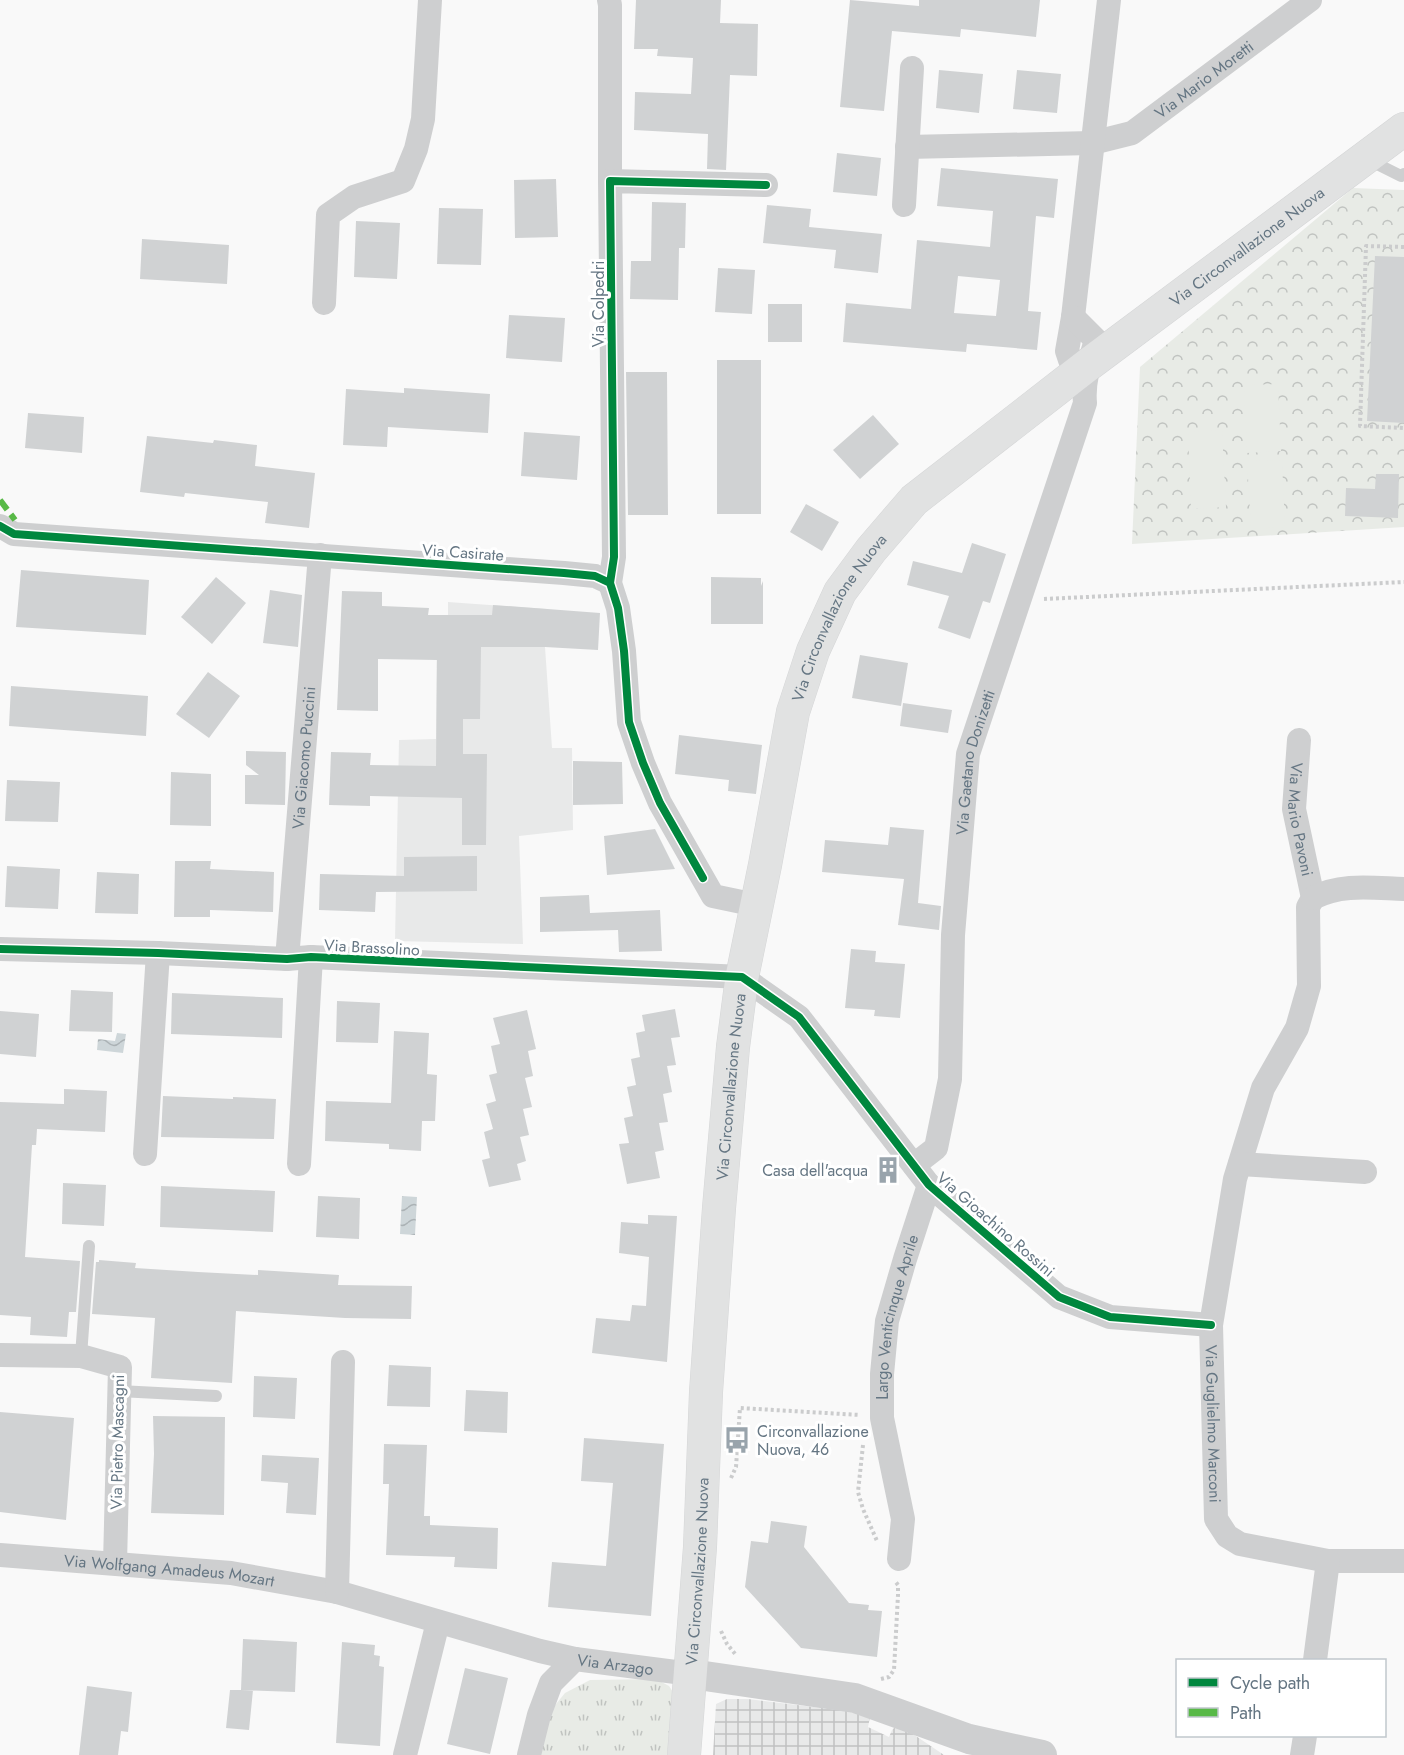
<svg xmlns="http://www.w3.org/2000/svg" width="1404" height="1755" font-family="Jost,sans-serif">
  <defs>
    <pattern id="industrial-grid" width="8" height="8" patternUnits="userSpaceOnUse" patternTransform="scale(1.5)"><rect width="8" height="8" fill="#e8e9e9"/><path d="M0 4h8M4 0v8" fill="none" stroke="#c0c1c2"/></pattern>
    <pattern id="grass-tufts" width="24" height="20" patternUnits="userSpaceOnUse" patternTransform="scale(1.5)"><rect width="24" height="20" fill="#e8ebe6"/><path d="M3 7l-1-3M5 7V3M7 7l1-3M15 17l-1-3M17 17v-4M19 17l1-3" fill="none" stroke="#c0c3c0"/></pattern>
    <pattern id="park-crowns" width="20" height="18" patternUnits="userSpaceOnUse" patternTransform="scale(1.5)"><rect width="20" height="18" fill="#e8ebe6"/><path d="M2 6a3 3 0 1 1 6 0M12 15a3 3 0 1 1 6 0" fill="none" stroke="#c0c3c0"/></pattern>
    <pattern id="water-waves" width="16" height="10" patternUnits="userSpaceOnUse" patternTransform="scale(1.5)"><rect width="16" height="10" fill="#ced6d9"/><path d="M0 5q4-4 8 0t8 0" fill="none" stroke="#abb2b5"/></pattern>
  </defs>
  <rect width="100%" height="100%" fill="#f9f9f9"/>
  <path fill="#e8e9e9" d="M448,602L547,609L545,647L552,748H572L573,830L519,836L523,944L395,941L399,740L436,739L437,615H448Z"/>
  <path fill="url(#industrial-grid)" d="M727,1699H748L855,1712L870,1717L868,1727L889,1737L892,1730L895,1727L910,1732L944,1755H713L716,1704Z"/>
  <path fill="url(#grass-tufts)" d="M656,1679L669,1686L673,1692V1755H540L548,1714L565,1693L590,1680Z"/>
  <path fill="url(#park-crowns)" d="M1353,188L1404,190V527L1132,544L1140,367Z"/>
  <path fill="#e8ebe6" d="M1278,384L1281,451L1247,453L1244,385Z
    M1222,430L1226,507L1191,509L1188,432Z
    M1282,460L1285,527L1251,529L1247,461Z"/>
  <path fill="url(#water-waves)" d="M117,1033L126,1034L123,1053L97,1050L98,1039L115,1041Z
    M402,1196L417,1197L415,1235L400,1234Z"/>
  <path fill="#d0d2d3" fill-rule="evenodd" d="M636,0H721L720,23L758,24L757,76L730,75L726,170L707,169L708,134L634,130L635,92L691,94L693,58L657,56L658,49H634Z
    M850,0L919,6V0H1040L1036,37L961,29L960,37L892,31L884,111L840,107Z
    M939,70L983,74L979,113L936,108Z
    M1017,70L1061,74L1057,113L1013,109Z
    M837,153L881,158L877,196L833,192Z
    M941,168L1058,179L1054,218L1036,216L1028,311L1041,312L1037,350L967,344L966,352L843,342L846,303L911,309L917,240L990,247L993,211L937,206ZM958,276L1000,280L996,316L954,313Z
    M556,179L558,237L515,238L514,180Z
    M652,202L686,203L685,248H679L678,300L630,299L631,261H651Z
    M767,205L811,209L809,227L882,234L878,273L834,268L836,250L763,243Z
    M439,208L483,209L481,265L437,264Z
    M356,221L400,223L397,279L354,277Z
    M142,239L229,245L227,284L140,279Z
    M1375,256L1404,257V423L1367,421Z
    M718,268L755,270L752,314L715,312Z
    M768,304H802V342H768Z
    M509,315L565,318L562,362L506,358Z
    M717,360H761V514H717Z
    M626,372H667L668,515H628Z
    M404,388L490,394L488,433L388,427L387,447L343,445L346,389L404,393Z
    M28,413L84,417L82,453L25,448Z
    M873,415L899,444L860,479L833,450Z
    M524,432L580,436L577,480L521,476Z
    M147,436L213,443L214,440L257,445L255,466L315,473L309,528L265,523L268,502L185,493L184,497L140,492Z
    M1376,474H1399L1398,518L1345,516L1346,488L1375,489Z
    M806,504L839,522L822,551L790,532Z
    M972,543L1006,554L990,603L983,601L970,639L938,628L949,596L907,585L913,561L962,573Z
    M21,570L149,580L146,635L16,627Z
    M216,577L246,603L212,644L181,617Z
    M711,577L761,578V586L763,581V624H711Z
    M270,590L302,595L298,647L263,643Z
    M342,591L382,592V606L429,608L428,615H492L493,605L600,613L598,650L545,647H481L480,719H463V754H487L486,845H462V798L370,796V806L329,805L331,752L371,753L370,765L436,766L437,660L378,659V711L337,710Z
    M860,655L908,663L901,706L852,698Z
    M208,672L240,696L209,738L176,714Z
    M11,686L148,696L146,736L9,726Z
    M903,703L952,710L948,733L900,726Z
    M679,735L762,745L756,794L728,791L729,780L675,774Z
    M246,751L286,752L285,805L245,804V775H259L246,765Z
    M573,761L622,762L623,804L573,805Z
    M171,772L211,774V826L170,825Z
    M7,780L60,782L58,822L5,821Z
    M890,827L924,830L918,903L941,906L939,930L898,925L904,879L822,872L825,840L888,845Z
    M655,829L675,869L607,875L604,836Z
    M477,856V891L376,892L375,912L319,910L320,874L404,876V857Z
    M175,861H211L210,869L274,872L273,912L210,910V917H174Z
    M7,866L60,869L58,909L5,907Z
    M97,872L139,874L138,914L95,913Z
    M589,895L590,913L660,910L662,951L619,952L618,930L540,932V897Z
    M851,949L876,951L875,962L905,964L900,1018L874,1016L875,1010L845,1008Z
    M71,990L113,992L112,1032L69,1031Z
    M172,993L283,998L282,1038L171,1034Z
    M337,1001L380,1003L378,1043L336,1042Z
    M675,1009L680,1037L671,1038L676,1065L667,1066L672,1092L663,1094L668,1122L659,1123L664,1150L655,1152L660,1178L627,1184L619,1144L629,1143L624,1118L633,1116L627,1087L636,1085L631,1059L640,1057L636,1033L645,1031L642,1015Z
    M527,1010L536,1049L528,1051L533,1076L525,1078L532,1107L523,1109L529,1135L520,1137L526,1161L517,1164L521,1180L489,1187L482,1160L490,1158L484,1132L493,1129L486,1104L496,1101L489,1075L497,1073L491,1046L500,1044L493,1018Z
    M0,1011L39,1014L36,1057L0,1054Z
    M394,1031L429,1033L427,1074L437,1075L435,1121H422L421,1151L389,1149V1144L325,1141L326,1101L391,1103Z
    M64,1089L107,1091L105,1132L37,1129L36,1145H32L25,1257L80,1261L76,1312H69L67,1337L30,1335L31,1317L0,1315V1102L64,1104Z
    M163,1096L233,1099V1097L276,1099L274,1139L161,1137Z
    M63,1183L106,1185L104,1226L62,1224Z
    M161,1186L275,1191L273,1232L160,1227Z
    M318,1196L360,1198L359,1239L316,1237Z
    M648,1215L677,1216L667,1362L592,1353L596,1318L630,1321L632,1305L646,1306L649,1257L619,1253L621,1222L648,1224Z
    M99,1260L136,1263L135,1268L198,1272L258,1275V1270L339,1275L338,1285L412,1286L411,1319L345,1318L236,1311L232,1383L151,1378L155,1318L92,1314L96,1262H99Z
    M389,1365L431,1367L430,1407L387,1406Z
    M254,1376L297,1378L295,1419L253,1417Z
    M466,1390L508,1392L507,1433L464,1431Z
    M0,1412L74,1418L66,1520L0,1512Z
    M153,1416L225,1417L224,1515L151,1513L154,1454Z
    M584,1438L664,1444L651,1616L548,1607L552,1562L606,1566L613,1483L581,1481Z
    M384,1444L427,1445L424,1516H430V1525L498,1528L497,1569L454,1567L455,1557L386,1555L389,1484H383Z
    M262,1455L319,1458L316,1515L286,1513L288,1483L261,1481Z
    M771,1521L807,1526L804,1547L849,1603L869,1605L868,1610L882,1611L877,1657L801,1648L745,1587L751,1541L768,1543Z
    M243,1639L297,1642L295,1692L241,1690Z
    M342,1642L375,1645L374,1655L380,1656L379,1666L384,1667L380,1746L336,1743Z
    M465,1668L508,1678L490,1754L447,1744Z
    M87,1686L132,1692L128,1732L121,1731L118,1755H79Z
    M230,1690H253L249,1730L226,1728Z"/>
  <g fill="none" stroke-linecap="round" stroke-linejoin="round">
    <defs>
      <g id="secondary">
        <path id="s9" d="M684,1755L700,1547L706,1392L719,1208L733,1047L742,977L765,865L793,712L813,651L840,592L871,550L914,500L1089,364L1404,129"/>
      </g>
    </defs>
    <use href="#secondary" stroke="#d5d6d7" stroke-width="34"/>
    <path stroke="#cbcccd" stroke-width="4" stroke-dasharray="3 3" stroke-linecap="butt" d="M1404,247L1366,246L1360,426L1404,428
      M1044,599L1404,582
      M863,1445L858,1492L863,1509L877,1541
      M731,1478L736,1467L740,1408L860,1415
      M721,1631L727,1644L736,1655
      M881,1679L889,1677L894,1670L898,1595V1585L895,1581"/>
    <path stroke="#cecfd0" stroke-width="12" d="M1369,160L1401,176L1404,174
      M81,1356L89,1246
      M119,1391L216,1396"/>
    <g stroke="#cecfd0" stroke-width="24">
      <path d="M609,0L610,5V181"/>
      <path id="s1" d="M907,147L1092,143L1132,133L1310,0"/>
      <path d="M904,205L912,68"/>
      <path d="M324,303L328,215L354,197L403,181L416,149L423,119L430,0"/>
      <path d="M1089,364L1070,360L1067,351L1073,317L1109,0"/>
      <path d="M0,526L14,534L564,573L595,576L610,583"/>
      <path id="s2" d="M1299,740L1294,809L1313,898"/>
      <path id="s3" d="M1313,898L1308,907L1309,986L1297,1028L1263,1088L1235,1179L1211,1325L1216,1519L1227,1536L1240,1544L1328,1561H1404"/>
      <path d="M1313,898C1341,883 1373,888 1404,889"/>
      <path d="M756,905L713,896L660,803L643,763L629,722L624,651L618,608L610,583L614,557L610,181L766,185"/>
      <path d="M0,949L158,953L287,959L311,957L742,977L799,1017L929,1185L1059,1297L1110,1317L1211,1325"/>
      <path id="s4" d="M287,959L320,555"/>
      <path d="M145,1154L158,953"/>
      <path d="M299,1164L311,957"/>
      <path d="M1240,1164L1365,1172"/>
      <path id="s5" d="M914,1165L936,1148L950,1079L953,935L968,754L1085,403C1083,382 1090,360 1096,340L1073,317"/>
      <path d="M0,1355L81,1356L120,1367L115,1563"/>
      <path id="s6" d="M0,1555L231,1573L337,1592L540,1651L575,1659"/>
      <path id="s7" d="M899,1559L903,1519L882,1418V1374L887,1321L905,1259L929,1185"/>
      <path d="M337,1592L343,1362"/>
      <path d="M1315,1660L1328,1561"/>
      <path d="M405,1755L438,1622"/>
      <path id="s8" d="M529,1755L539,1715L551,1683L575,1659L691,1674"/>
      <path d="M1302,1755L1305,1736"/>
    </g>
    <path stroke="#cecfd0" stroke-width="30" d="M691,1674L855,1698L969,1739L1042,1755"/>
    <use href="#secondary" stroke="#e1e2e2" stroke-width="33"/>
    <path stroke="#58b947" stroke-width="6" stroke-dasharray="12 6" stroke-linecap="butt" d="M0,500L15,520"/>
    <defs>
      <path id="cycleway" d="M0,526L14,534L564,573L595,576L610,583
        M703,878L660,803L643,763L629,722L624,651L618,608L610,583L614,557L610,181L766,185
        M0,949L158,953L287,959L311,957L742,977L799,1017L929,1185L1059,1297L1110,1317L1211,1325"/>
    </defs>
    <use href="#cycleway" stroke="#fff" stroke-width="11"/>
    <use href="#cycleway" stroke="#00873e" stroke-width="8"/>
  </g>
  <defs>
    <symbol id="building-bare" viewBox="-9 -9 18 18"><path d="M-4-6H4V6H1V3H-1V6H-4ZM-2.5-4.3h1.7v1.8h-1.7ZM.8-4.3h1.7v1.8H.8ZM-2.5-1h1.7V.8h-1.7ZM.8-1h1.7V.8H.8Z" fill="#99a4ac" stroke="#fff" stroke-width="2.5" paint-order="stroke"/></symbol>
    <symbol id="bus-bare" viewBox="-9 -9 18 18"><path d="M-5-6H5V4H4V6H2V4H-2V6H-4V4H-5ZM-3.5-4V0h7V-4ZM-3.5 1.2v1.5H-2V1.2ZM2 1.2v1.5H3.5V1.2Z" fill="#99a4ac" stroke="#fff" stroke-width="2.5" paint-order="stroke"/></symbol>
  </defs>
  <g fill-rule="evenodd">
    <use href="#building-bare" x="869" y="1151" width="38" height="38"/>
    <use href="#bus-bare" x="718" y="1421" width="38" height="38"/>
  </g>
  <g text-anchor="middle" stroke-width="6" stroke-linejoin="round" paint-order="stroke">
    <g font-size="16" fill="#657683" stroke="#fff">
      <text dy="6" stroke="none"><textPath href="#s1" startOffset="316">Via Mario Moretti</textPath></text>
      <text dy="6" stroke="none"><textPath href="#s9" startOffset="1716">Via Circonvallazione Nuova</textPath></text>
      <text transform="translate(598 304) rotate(-90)" y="6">Via Colpedri</text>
      <text transform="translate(463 552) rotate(4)" y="6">Via Casirate</text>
      <text dy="6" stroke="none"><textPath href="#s9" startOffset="1156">Via Circonvallazione Nuova</textPath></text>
      <text dy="6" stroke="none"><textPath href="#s4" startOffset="202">Via Giacomo Puccini</textPath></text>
      <text dy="6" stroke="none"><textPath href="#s5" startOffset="417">Via Gaetano Donizetti</textPath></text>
      <text dy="6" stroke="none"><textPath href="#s2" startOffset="80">Via Mario Pavoni</textPath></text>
      <text transform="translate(372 947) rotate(3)" y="6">Via Brassolino</text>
      <text dy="6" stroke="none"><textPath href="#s9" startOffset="670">Via Circonvallazione Nuova</textPath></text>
      <text transform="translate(996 1224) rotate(41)" y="6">Via Gioachino Rossini</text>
      <text dy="6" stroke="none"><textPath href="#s7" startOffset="246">Largo Venticinque Aprile</textPath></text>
      <text dy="6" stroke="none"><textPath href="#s3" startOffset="544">Via Guglielmo Marconi</textPath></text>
      <text transform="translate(117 1442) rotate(-89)" y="6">Via Pietro Mascagni</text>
      <text dy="6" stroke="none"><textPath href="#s6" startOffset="170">Via Wolfgang Amadeus Mozart</textPath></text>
      <text dy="6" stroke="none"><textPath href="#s9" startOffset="184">Via Circonvallazione Nuova</textPath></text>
      <text dy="6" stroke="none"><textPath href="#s8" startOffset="150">Via Arzago</textPath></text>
    </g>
    <g font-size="16" fill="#657683" stroke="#fff" text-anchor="end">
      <text x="868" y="1176">Casa dell'acqua</text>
      <text x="757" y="1437" text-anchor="start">Circonvallazione<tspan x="757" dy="18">Nuova, 46</tspan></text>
    </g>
  </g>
  <rect x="1176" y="1659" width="210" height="78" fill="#ffffff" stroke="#c1c8cd" stroke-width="1.5"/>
  <rect x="1188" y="1678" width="30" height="9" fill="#00873e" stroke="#c1c8cd" stroke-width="1.5"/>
  <text x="1230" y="1689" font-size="18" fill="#657683">Cycle path</text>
  <rect x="1188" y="1708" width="30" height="9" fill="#58b947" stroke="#c1c8cd" stroke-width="1.5"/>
  <text x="1230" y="1719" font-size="18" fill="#657683">Path</text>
</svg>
